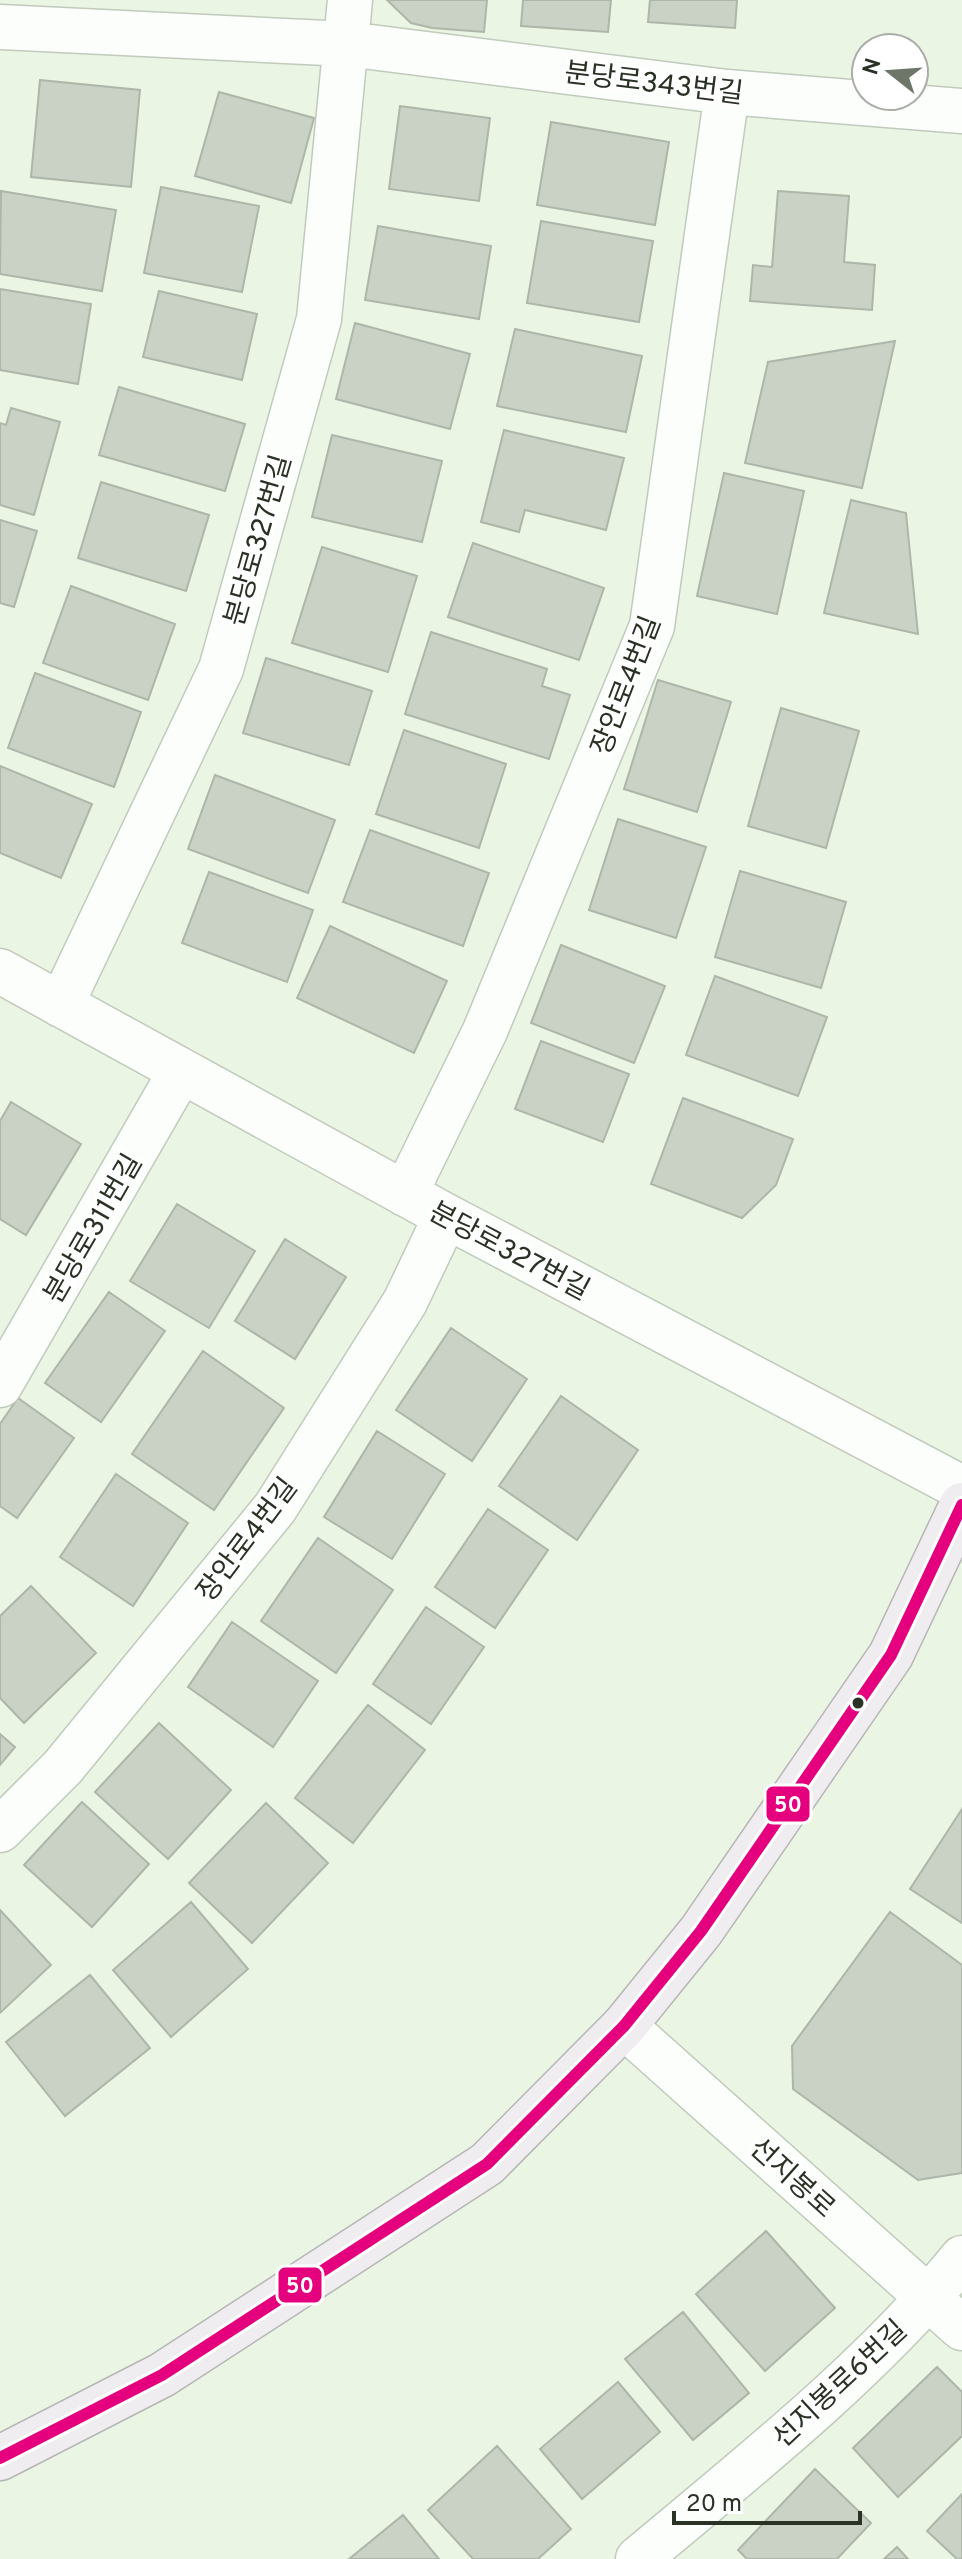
<svg xmlns="http://www.w3.org/2000/svg" width="962" height="2559" font-family="Overpass,'Noto Sans KR',sans-serif">
  <rect width="100%" height="100%" fill="#eaf5e4"/>
  <path fill="#cad2c5" stroke="#aeb6a9" stroke-width="2" d="M387,0H487L484,32L432,28L411,23Z
    M523,0H611L608,32L521,26Z
    M650,0H737L735,28L648,22Z
    M40,80L140,90L131,187L31,177Z
    M219,92L314,118L291,203L195,176Z
    M400,106L490,118L479,201L389,189Z
    M551,122L669,142L655,225L537,205Z
    M161,187L259,206L242,292L144,273Z
    M1,191L116,210L102,291L0,274Z
    M778,191L849,196L844,262L875,265L872,310L750,301L753,265L772,267Z
    M541,221L653,241L639,322L527,303Z
    M378,226L491,246L479,319L365,300Z
    M0,289L91,304L78,384L0,370Z
    M159,291L257,314L242,380L143,357Z
    M355,323L470,354L450,429L336,399Z
    M515,329L642,356L626,432L497,406Z
    M895,341L862,488L745,463L768,362Z
    M119,387L245,424L225,491L99,455Z
    M11,408L60,422L34,515L0,505V423L6,425Z
    M504,430L624,458L606,530L525,510L519,532L481,522Z
    M332,435L442,461L422,542L312,517Z
    M724,473L804,491L777,614L697,596Z
    M101,482L209,515L186,591L78,558Z
    M851,500L906,513L918,634L824,613Z
    M0,520L37,531L14,607L0,603Z
    M473,543L604,588L579,660L448,617Z
    M322,547L417,576L388,672L292,643Z
    M71,586L175,624L148,700L43,663Z
    M431,632L547,669L542,686L570,695L549,759L405,714Z
    M266,658L372,691L349,765L243,733Z
    M35,673L141,712L114,787L8,748Z
    M658,680L731,702L697,812L624,789Z
    M781,708L859,731L826,848L748,826Z
    M404,730L506,764L479,848L376,814Z
    M0,766L92,804L61,878L0,853Z
    M215,775L335,820L308,893L188,849Z
    M618,819L706,847L676,938L589,910Z
    M370,830L489,873L463,946L343,902Z
    M740,871L846,902L821,988L715,957Z
    M209,872L313,910L287,982L182,943Z
    M330,926L447,981L414,1053L297,998Z
    M561,945L665,986L634,1063L531,1023Z
    M715,976L827,1017L798,1096L686,1055Z
    M541,1041L629,1074L603,1142L515,1109Z
    M683,1098L793,1139L776,1185L742,1218L651,1184Z
    M11,1102L81,1144L26,1235L0,1219V1121Z
    M177,1204L255,1251L209,1328L130,1281Z
    M285,1239L346,1277L295,1359L235,1321Z
    M109,1292L165,1331L101,1422L45,1383Z
    M451,1328L527,1379L472,1461L396,1410Z
    M203,1351L284,1408L214,1510L132,1454Z
    M561,1396L638,1450L577,1540L499,1486Z
    M18,1398L74,1438L17,1518L0,1506V1424Z
    M377,1431L445,1474L392,1559L324,1517Z
    M116,1474L188,1523L133,1606L60,1557Z
    M488,1509L548,1550L495,1628L435,1587Z
    M318,1538L393,1590L336,1673L261,1621Z
    M31,1586L96,1653L24,1723L0,1698V1616Z
    M426,1607L484,1647L431,1724L373,1684Z
    M232,1622L318,1681L273,1747L188,1687Z
    M368,1705L425,1750L353,1843L295,1798Z
    M159,1723L231,1790L168,1859L95,1792Z
    M0,1734L15,1747L0,1765Z
    M82,1802L149,1864L92,1927L24,1865Z
    M266,1803L328,1863L252,1943L189,1883Z
    M962,1809V1923L910,1889Z
    M191,1902L248,1969L171,2037L113,1970Z
    M0,1910L51,1965L0,2013Z
    M890,1912L962,1965V2173L918,2180L793,2089L792,2046Z
    M90,1975L150,2048L65,2116L6,2042Z
    M766,2231L835,2308L765,2371L696,2294Z
    M683,2312L749,2393L693,2440L625,2359Z
    M937,2367L962,2392V2436L898,2497L853,2448Z
    M618,2382L660,2432L582,2499L540,2449Z
    M497,2446L571,2529L538,2559H473L428,2510Z
    M815,2469L871,2523L837,2559H747L738,2550Z
    M962,2494V2559H957L927,2531Z
    M403,2515L439,2559H349Z
    M897,2547L908,2559H884Z"/>
  <g fill="none" stroke-linecap="round" stroke-linejoin="round">
    <defs>
      <path id="minor" d="M0,27L347,44L727,92L962,111
        M0,971L446,1216L962,1488
        M61,1005L221,669L319,319L350,0
        M405,1194L485,1031L652,626L727,92
        M0,1385L181,1071
        M0,1830L63,1767L275,1508L405,1302L446,1216
        M624,2026L962,2328
        M638,2559C748,2467 872,2369 962,2258"/>
      <path id="major" d="M0,2458L162,2375L487,2164L624,2026L701,1931L891,1655L962,1505"/>
    </defs>
    <use href="#minor" stroke="#c1cabc" stroke-width="47"/>
    <use href="#major" stroke="#b7b6b6" stroke-width="47"/>
    <use href="#minor" stroke="#fcfefb" stroke-width="44"/>
    <use href="#major" stroke="#f0edf0" stroke-width="44"/>
    <defs>
      <path id="bus-1" d="M0,2458L162,2375L487,2164L624,2026L701,1931L891,1655L962,1505"/>
    </defs>
    <use href="#bus-1" stroke="#fff" stroke-width="18"/>
    <use href="#bus-1" stroke="#e5007d" stroke-width="12"/>
  </g>
  <circle fill="#2a3226" stroke="#fff" stroke-width="3" cx="858" cy="1703" r="7"/>
  <g text-anchor="middle" stroke-width="8" stroke-linejoin="round" paint-order="stroke">
    <g font-size="28" fill="#2a3226" stroke="#fff">
      <text transform="translate(654 82) rotate(7)" y="10">분당로343번길</text>
      <text transform="translate(257 540) rotate(-74)" y="10">분당로327번길</text>
      <text transform="translate(625 685) rotate(-69)" y="10">장안로4번길</text>
      <text transform="translate(92 1228) rotate(-60)" y="10">분당로311번길</text>
      <text transform="translate(510 1250) rotate(28)" y="10">분당로327번길</text>
      <text transform="translate(246 1539) rotate(-53)" y="10">장안로4번길</text>
      <text transform="translate(793 2177) rotate(42)" y="10">선지봉로</text>
      <text transform="translate(839 2383) rotate(-43)" y="10">선지봉로6번길</text>
    </g>
  </g>
  <g stroke="#fff" stroke-width="3">
    <rect x="765" y="1785" width="46" height="38" rx="8" fill="#e5007d"/>
    <rect x="277" y="2266" width="46" height="38" rx="8" fill="#e5007d"/>
  </g>
  <g font-size="22" text-anchor="middle" font-weight="bold" fill="#fff">
    <text x="788" y="1812">50</text>
    <text x="300" y="2293">50</text>
  </g>
  <g transform="translate(890 72) rotate(287)"><circle r="38" fill="#ffffff" stroke="#aaada8" stroke-width="2"/>
  <path d="M0-6L14 30L0 20L-14 30Z" fill="#6d7668"/>
  <text y="-12" font-size="22" font-weight="bold" text-anchor="middle" fill="#2a3226">N</text>
  </g>
  <path d="M674 2511v12h186v-12" fill="none" stroke="#2a3226" stroke-width="4"/>
  <text x="686" y="2511" font-size="24" fill="#2a3226" stroke="#ffffff" stroke-width="6" paint-order="stroke">20 m</text>
</svg>
